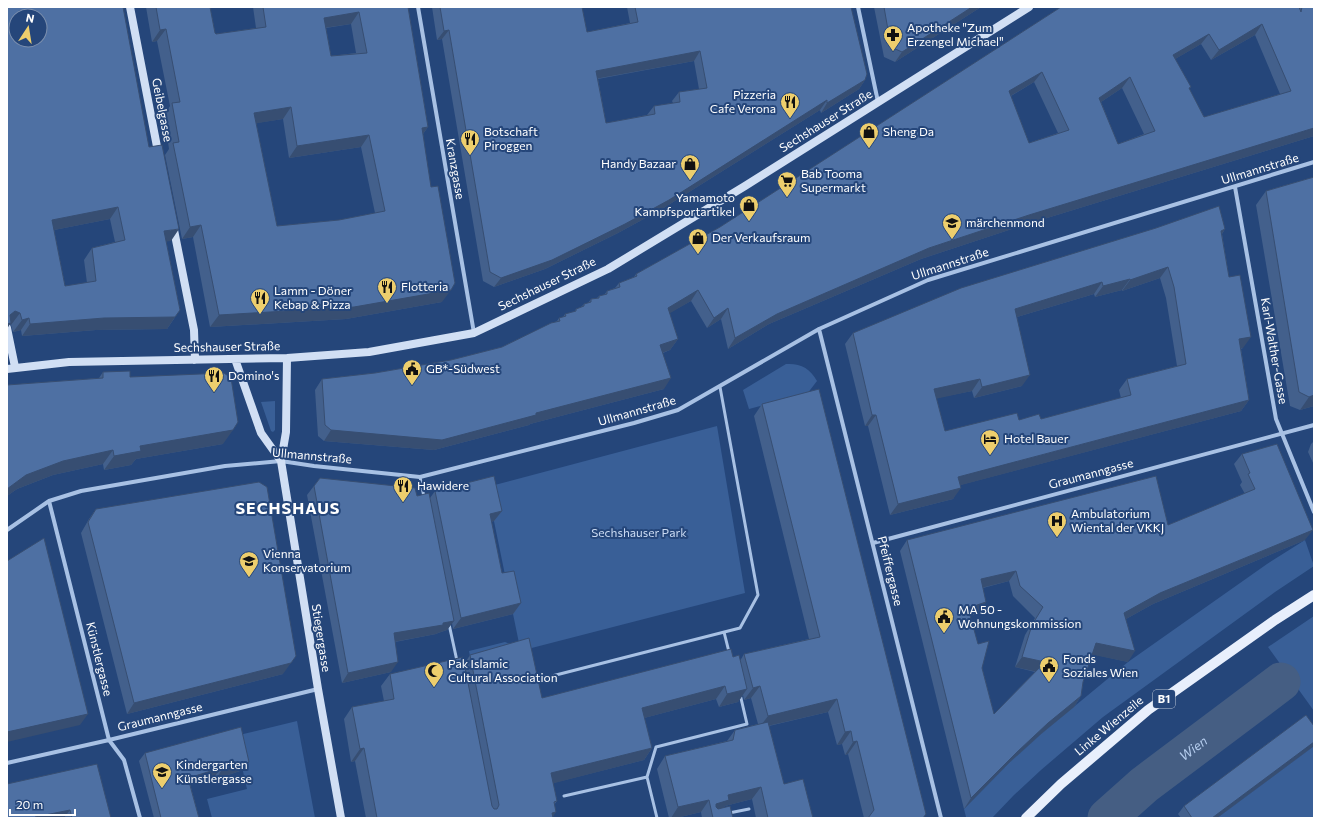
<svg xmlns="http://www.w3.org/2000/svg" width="1321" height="825" font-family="Commissioner,sans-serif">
  <rect width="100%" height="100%" fill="#25467a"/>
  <path fill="#395f97" d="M786,364C800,363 810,368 817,381L807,394L749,409L743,390Z
    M275,401V430L273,432L271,431L261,402Z
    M717,426L745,593L520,651L471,662L469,651L505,642L520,648L487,487Z
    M1305,540L1314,566L1275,592L1103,717L1041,770L1014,795L992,818H971L966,817L964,809L1009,763L1041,734L1128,662L1267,564Z
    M1314,616V711L1268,647Z
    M297,721L315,818H212L207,799L247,789L235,736Z
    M1314,746V818H1217Z"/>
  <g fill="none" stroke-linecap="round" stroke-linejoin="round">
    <path stroke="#455e83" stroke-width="39" id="s1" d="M1107,818L1144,785L1281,682"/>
    <path stroke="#a8c1e4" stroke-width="3" d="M420,477L424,497
      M449,624L457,661
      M724,632L729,652
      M552,676L740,628L758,595L720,387
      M647,777L657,818
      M564,796L647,777L656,747L747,724L740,694
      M729,813L749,809"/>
    <path stroke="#a8c1e4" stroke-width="4" d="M418,7L474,333
      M858,7L878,102
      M1235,187L1276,419L1314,512
      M819,329L941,818
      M49,501L109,740L124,760L140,818
      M7,530L49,501L81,491L225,466L281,461L314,466L420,477L634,423L678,410L819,329L928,280L1314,162
      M873,543L1314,425
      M7,763L109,740L318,689"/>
    <path stroke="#d1dff4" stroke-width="8" d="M130,7L159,157
      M173,225L194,330L195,360
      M7,328L15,367
      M287,358L286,432L281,461L318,689L341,818
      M235,359L261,433L281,461
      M7,369L69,362L287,358L369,352L474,333L608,269L745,186L1029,7"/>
    <path stroke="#e8effc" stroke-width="10" d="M1026,818L1061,784L1148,710L1275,620L1314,595"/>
  </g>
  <path fill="#43608c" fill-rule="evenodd" d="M7,7L149,147L171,241H166L180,310L167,329L96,330L22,336L21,330L13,332L11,325L10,324ZM110,219L115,242L92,248L84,260L87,283L65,286L54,230Z
    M146,7H210L215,33L216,34L256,28L253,7H408L428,127L423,134L442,302L346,319L210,327L193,237L182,239L165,155L169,149L164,115L170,106L157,41L152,42ZM351,24L356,53L331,56L326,28ZM283,119L289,158L361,147L375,213L339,220L277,226L256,123Z
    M432,7H582L587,32L630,23L627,7H851L865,80L859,89L821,113L820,110L662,209L618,233L545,269L494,287L483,281L442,39L437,40ZM694,61L699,89L679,92L672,101L673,103L654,106L647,115L606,123L598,79Z
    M874,7H981L895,62L884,57Z
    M1061,7H1314V136L1021,226L921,259L769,324L728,349L721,319L707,328L691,301L669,313L678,339L670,350L663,353L664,389L530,424L529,425L434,450L324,441L318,436L315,390L322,379L375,373L451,360L502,347L557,321L559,318L563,317L565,314L574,312L576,309L581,307L584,304L588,303L591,299L597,298L599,296L604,295L607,291L615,288L619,283L634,277L636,274L720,227ZM1255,35L1280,94L1204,117L1189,89L1191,87L1175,59L1201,44L1211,60ZM1034,82L1058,133L1029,143L1011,96ZM1122,88L1144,134L1118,144L1101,102Z
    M1314,177V406L1300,410L1290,406L1256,205L1266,191Z
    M1225,229L1222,234L1229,277L1243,348L1241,349L1249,400L1241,411L960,485L953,499L890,515L868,426H865L845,344L853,333ZM1160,278L1166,298L1177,366L1127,379L1119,390L1121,398L1041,419L1019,420L945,431L936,398L972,391L974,398L1022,386L1017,317L1094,294L1095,297L1122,290V291Z
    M103,372L130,377L223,444L136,459L131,465L104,470L103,464L53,475L17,489L7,496V385L99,378Z
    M762,404L923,818H864L848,754L845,755L842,744L837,745L828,712L769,726L784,784L813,818H756L752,799L725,806L724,807L733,818H702L701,812L676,818H669L657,769L665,756L727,741L735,730L758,724L751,698L744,700L743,695L738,702L719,707L716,699L644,718L652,748L644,760L553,783L557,801L554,805L553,818H366L355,761L351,762L344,719L352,707L384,701L381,686L390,674L465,663L470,655L542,698L733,657L740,661L744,654L809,639L754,416Z
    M1314,441V465L1308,452L1311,444Z
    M1242,454L1305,540L1153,604L1126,619L1128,662L1092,654L1083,682L1081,696L1074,707L1041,734L1009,763L964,809L900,551L907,540L1168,525L1245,494L1240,485L1242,482L1234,464ZM1009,581L1013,596L1035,618L1025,635L1015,667L1035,672L994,714L982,668L970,616L979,613L983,588Z
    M320,478L430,498L435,491L502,511L494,521L491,522L502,573L521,603L513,614L453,629L452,623L447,630L438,633L436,634L395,642L391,672L342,683L307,495Z
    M96,509L283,674L127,714L81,533L89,519Z
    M1314,746L1217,818H1181L1178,814L1184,806Z
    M145,753L243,770L216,779L215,776L190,784L199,818H154L139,761Z
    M7,784L111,818H7Z"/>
  <path fill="#374e72" d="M972,7H981L895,62L902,52Z
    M359,12L351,24L316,29L324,18Z
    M1262,24L1255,35L1211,60L1219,50Z
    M166,29L157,41L152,42L160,30Z
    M449,30L442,39L437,40L444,31Z
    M1209,34L1201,44L1165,65L1173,55Z
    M700,51L694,61L589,80L596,71Z
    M1042,72L1034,82L1002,101L1009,91Z
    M1130,77L1122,88L1092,108L1099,98Z
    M865,80L859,89L821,113L827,103Z
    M827,100L820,110L662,209L618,233L545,269L494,287L501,278Z
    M291,107L283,119L246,125L254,113Z
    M428,127L420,138L422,128Z
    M1314,128V136L1021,226L921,259L769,324L728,349L735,338L777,314L929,248L1029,215Z
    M369,135L361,147L289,158L297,146Z
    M118,207L110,219L44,232L52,220Z
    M201,225L193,237L182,239L190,227Z
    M179,229L171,241L156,243L164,231Z
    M1225,229L1217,241L1221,231Z
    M1168,267L1160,278L1122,291L1130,280Z
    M1130,279L1122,290L1095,297L1103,286Z
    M1102,282L1094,294L1007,320L1015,309Z
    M451,290L442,302L346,319L210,327L219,315Z
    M698,290L691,301L660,319L668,308Z
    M728,308L721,319L707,328L714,318Z
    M15,311L20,313L11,325L10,324L7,329V324L10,315Z
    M175,317L167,329L96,330L22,336L30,324L104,318Z
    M29,318L21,330L13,332L22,320Z
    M1251,337L1243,348L1231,350L1239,339Z
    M678,339L670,350L653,356L660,345Z
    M1030,375L1022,386L974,398L982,387Z
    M671,378L664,389L530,424L529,425L434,450L324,441L331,430L536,413Z
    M980,379L972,391L926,401L934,389Z
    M1314,395V406L1300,410L1309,397Z
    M1249,400L1241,411L950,488L958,477Z
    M872,415H876L868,426H865Z
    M233,430L223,444L136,459L131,465L104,470L114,456L140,446Z
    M113,450L103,464L53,475L17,489L7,496V489L26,475L63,461Z
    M961,488L953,499L890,515L898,504Z
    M502,511L494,521L482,524L490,514Z
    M1313,530L1305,540L1153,604L1117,624L1124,613L1160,593Z
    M1016,571L1009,581L973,590L981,579Z
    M986,602L979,613L961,618L968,608Z
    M521,603L513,614L453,629L461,618Z
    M454,621L447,630L438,633L436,634L388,643L394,633Z
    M1096,643L1135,651L1128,662L1089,654Z
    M296,656L283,674L127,714L134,703Z
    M1022,657L1045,662L1038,672L1015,667Z
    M398,662L391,672L342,683L348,673Z
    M725,686L716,699L633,721L642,708Z
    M760,686L751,698L744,700L753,688Z
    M747,689L738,702L719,707L727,694Z
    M1081,696L1074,707L1041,734L1009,763L964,809L971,798L1017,752L1048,723Z
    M837,699L828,712L759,728L768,716Z
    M88,714L80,725L7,742V732Z
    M851,731L842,744L837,745L845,732Z
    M857,741L848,754L845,755L853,742Z
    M1314,742V746L1217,818H1212Z
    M364,748L355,761L351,762L360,749Z
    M652,748L644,760L543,786L551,773Z
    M249,762L243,770L216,779L221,771Z
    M221,768L215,776L183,786L188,778Z
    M761,787L752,799L725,806L720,813L713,815L716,804L728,795Z
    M709,800L701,812L676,818H671L678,807Z
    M70,810L64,818H35V817Z
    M556,812L552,818V813Z"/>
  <path fill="#4e70a3" stroke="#374e72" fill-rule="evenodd" d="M7,7H123L149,147L162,145L179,229L164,231L180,310L175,317L104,318L30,324L29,318L22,320L20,313L15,311L10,315L11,323L7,324ZM16,16H40V40H16ZM118,207L125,240L92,248L96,281L65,286L52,220Z
    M156,7H210L215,33L216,34L266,27L263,7H408L428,127L422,128L431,187L438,186L455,283L451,290L354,307L219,315L201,225L190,227L173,143L179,142L172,103L180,102L166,29L160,30ZM359,12L367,53L331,56L324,18ZM291,107L297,146L369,135L385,211L339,220L277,226L254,113Z
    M440,7H582L587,32L638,22L635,7H851L867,74L865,80L827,103V100L669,200L625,224L552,260L501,278L490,272L449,30L444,31ZM700,51L707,88L679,92L680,102L654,106L655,114L606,123L596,71Z
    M884,7H972L902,52L891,47Z
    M1061,7H1299L1301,12L1302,7H1314V128L1029,215L929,248L777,314L735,338L728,308L714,318L698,290L668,308L678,339L660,345L671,378L536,413V415L442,440L331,430L325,425L322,379L375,373L451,360L502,347L551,323L560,321L559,318L566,316L565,314L576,311V309L584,306V304L591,302V299L599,298V296L607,294V291L620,287L619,283L637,276L636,274L720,227ZM1262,24L1291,91L1204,117L1189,88L1191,87L1173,55L1209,34L1219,50ZM1042,72L1069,130L1029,143L1009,91ZM1130,77L1155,131L1118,144L1099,98Z
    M1314,177V395L1309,397L1299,392L1266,191Z
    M1219,206L1225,229L1221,231L1229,277L1240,275L1251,337L1239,339L1249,400L958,477L961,488L898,504L876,415H872L853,333L961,288L1156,228ZM1168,267L1174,287L1186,364L1127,379L1131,395L1041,419L1039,414L1019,420L1017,413L945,431L934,389L980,379L982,387L1030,375L1015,309L1102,282L1103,286L1130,279V280Z
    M130,371V377L224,373L231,378L238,422L233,430L140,446L141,451L114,456L113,450L63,461L26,475L7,489V385L103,378V372Z
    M819,389L926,814L923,818H868L874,810L857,741L853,742L851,731L845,732L837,699L768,716L760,686L753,688L744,654L820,637L762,404Z
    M1277,444L1313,530L1160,593L1124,613L1135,651L1096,643L1083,682L1081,696L1048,723L1017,752L971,798L907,540L1156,476L1168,525L1255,489L1248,474L1250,473L1242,454ZM1016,571L1020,586L1043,607L1032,625L1022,657L1045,662L994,714L982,668L989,641L978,644L968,608L986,602L981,579Z
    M494,476L502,511L490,514L502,573L514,571L521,603L461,618L435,491Z
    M320,478L415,488L417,496L429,493L454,621L443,623V625L394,633L398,662L348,673L314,486Z
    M259,482L267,487L296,656L291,663L134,703L88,522L96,509Z
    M44,538L88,714L7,732V561Z
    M529,638L542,698L731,649L733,657L739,655L747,689L727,694L725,686L642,708L652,748L551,773L557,801L554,802L556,812L552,813L553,818H377L364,748L360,749L352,707L394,699L390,674L463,657L492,806L494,809H497L499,805L470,655Z
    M1306,715L1314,726V742L1212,818H1192L1184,806Z
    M768,722L784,784L803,779L813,818H768L761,787L728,795L729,800L716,804V807L718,809L730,806L733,818H713L709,800L678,807L665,756L733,740L735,730Z
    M241,727L249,762L221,771V768L188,778L199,818H161L145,753Z
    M97,764L111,818H72L70,810L35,817V818H7V784Z"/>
  <defs>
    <symbol id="pharmacy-pin" viewBox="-11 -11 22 30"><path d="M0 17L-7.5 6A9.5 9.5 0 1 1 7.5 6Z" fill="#edce6d" stroke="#25467a"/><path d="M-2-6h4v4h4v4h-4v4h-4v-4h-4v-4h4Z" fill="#111"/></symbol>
    <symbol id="restaurant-pin" viewBox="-11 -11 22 30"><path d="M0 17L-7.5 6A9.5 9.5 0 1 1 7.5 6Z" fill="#edce6d" stroke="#25467a"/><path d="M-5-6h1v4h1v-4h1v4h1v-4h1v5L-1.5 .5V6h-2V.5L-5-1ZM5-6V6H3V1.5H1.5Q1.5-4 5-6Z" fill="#111"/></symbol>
    <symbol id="shop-pin" viewBox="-11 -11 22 30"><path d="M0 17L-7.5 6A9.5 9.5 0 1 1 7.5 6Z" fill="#edce6d" stroke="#25467a"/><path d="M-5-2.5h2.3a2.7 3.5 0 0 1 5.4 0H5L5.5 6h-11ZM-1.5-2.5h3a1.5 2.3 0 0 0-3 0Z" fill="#111"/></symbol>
    <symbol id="supermarket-pin" viewBox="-11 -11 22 30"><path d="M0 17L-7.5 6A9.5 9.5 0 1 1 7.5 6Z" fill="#edce6d" stroke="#25467a"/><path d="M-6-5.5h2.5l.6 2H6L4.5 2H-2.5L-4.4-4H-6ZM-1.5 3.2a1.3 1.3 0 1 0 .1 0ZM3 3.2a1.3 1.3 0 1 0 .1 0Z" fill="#111"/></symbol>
    <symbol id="school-pin" viewBox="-11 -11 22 30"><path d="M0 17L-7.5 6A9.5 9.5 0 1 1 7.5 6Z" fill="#edce6d" stroke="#25467a"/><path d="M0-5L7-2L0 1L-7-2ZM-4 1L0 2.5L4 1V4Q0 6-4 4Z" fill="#111"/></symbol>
    <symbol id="civic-pin" viewBox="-11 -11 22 30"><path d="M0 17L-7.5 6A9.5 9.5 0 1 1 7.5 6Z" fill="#edce6d" stroke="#25467a"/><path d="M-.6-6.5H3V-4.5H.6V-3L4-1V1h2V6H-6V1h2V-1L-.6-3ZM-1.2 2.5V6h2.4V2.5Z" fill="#111"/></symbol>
    <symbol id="hotel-pin" viewBox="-11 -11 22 30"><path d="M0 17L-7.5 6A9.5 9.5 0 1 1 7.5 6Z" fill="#edce6d" stroke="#25467a"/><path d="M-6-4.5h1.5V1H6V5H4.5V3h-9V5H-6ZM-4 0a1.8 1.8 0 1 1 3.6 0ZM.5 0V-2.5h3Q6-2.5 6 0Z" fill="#111"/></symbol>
    <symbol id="hospital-pin" viewBox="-11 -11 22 30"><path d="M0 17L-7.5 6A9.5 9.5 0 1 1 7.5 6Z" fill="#edce6d" stroke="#25467a"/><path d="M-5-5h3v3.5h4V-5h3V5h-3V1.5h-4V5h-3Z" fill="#111"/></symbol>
    <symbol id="university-pin" viewBox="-11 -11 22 30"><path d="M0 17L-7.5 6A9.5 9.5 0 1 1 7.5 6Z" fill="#edce6d" stroke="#25467a"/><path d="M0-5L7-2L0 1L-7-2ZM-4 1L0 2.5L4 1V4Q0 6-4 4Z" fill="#111"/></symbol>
    <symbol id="mosque-pin" viewBox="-11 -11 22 30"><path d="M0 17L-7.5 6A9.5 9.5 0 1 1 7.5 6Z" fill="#edce6d" stroke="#25467a"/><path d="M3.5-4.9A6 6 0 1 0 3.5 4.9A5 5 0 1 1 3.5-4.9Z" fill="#111"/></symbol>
  </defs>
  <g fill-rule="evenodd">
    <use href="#pharmacy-pin" x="882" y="24" width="22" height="30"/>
    <use href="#restaurant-pin" x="779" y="91" width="22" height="30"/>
    <use href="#shop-pin" x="858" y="121" width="22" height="30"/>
    <use href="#restaurant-pin" x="459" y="128" width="22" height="30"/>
    <use href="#shop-pin" x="679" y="153" width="22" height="30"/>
    <use href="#supermarket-pin" x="776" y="170" width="22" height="30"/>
    <use href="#shop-pin" x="738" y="194" width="22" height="30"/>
    <use href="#school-pin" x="941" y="212" width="22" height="30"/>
    <use href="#shop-pin" x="687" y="227" width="22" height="30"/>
    <use href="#restaurant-pin" x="376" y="276" width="22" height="30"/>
    <use href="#restaurant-pin" x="249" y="287" width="22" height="30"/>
    <use href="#civic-pin" x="401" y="358" width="22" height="30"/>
    <use href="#restaurant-pin" x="203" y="365" width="22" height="30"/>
    <use href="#hotel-pin" x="979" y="428" width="22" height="30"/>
    <use href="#restaurant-pin" x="392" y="475" width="22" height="30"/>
    <use href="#hospital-pin" x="1046" y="510" width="22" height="30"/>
    <use href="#university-pin" x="238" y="550" width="22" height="30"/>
    <use href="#civic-pin" x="933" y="606" width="22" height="30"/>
    <use href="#civic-pin" x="1038" y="655" width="22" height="30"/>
    <use href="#mosque-pin" x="423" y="660" width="22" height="30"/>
    <use href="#school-pin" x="151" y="761" width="22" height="30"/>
  </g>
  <g text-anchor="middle" stroke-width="4" stroke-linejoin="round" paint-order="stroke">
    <rect fill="#25467a" stroke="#bec8d7" stroke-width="1" x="1153" y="690" width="22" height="18" rx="3"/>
    <g font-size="11" font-weight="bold" fill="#fff">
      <text x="1164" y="703">B1</text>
    </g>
    <g font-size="12" fill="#fff" stroke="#25467a" text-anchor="start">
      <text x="907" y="32">Apotheke "Zum<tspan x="907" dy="14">Erzengel Michael"</tspan></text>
      <text x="776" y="99" text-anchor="end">Pizzeria<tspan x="776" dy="14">Cafe Verona</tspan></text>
      <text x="484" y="136">Botschaft<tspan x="484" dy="14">Piroggen</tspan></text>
      <text x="883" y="136">Sheng Da</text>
      <text x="676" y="168" text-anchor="end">Handy Bazaar</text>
      <text x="801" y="178">Bab Tooma<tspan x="801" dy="14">Supermarkt</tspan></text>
      <text x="735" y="202" text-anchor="end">Yamamoto<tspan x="735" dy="14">Kampfsportartikel</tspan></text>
      <text x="966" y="227">märchenmond</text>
      <text x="712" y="242">Der Verkaufsraum</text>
      <text x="401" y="291">Flotteria</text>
      <text x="274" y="295">Lamm - Döner<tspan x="274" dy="14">Kebap &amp; Pizza</tspan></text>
      <text x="426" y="373">GB*-Südwest</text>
      <text x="228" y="380">Domino's</text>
      <text x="1004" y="443">Hotel Bauer</text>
      <text x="417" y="490">Hawidere</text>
      <text x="1071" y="518">Ambulatorium<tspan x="1071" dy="14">Wiental der VKKJ</tspan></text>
      <text x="263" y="558">Vienna<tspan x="263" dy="14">Konservatorium</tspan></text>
      <text x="958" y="614">MA 50 -<tspan x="958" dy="14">Wohnungskommission</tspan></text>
      <text x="1063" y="663">Fonds<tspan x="1063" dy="14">Soziales Wien</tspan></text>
      <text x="448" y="668">Pak Islamic<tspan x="448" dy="14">Cultural Association</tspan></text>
      <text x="176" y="769">Kindergarten<tspan x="176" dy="14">Künstlergasse</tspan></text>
    </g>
    <g font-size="12" fill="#fff" stroke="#25467a">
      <text transform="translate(162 110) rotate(79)" y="4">Geibelgasse</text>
      <text transform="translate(826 121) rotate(-32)" y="4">Sechshauser Straße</text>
      <text transform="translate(455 169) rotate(80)" y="4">Kranzgasse</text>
      <text transform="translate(1260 169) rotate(-17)" y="4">Ullmannstraße</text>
      <text transform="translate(950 264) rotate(-18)" y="4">Ullmannstraße</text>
      <text transform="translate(547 284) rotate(-26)" y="4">Sechshauser Straße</text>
      <text transform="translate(227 347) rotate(-1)" y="4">Sechshauser Straße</text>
      <text transform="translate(1274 351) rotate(80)" y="4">Karl-Walther-Gasse</text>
      <text transform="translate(637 411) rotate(-16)" y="4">Ullmannstraße</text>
      <text transform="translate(312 456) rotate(5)" y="4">Ullmannstraße</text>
      <text transform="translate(1091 474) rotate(-15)" y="4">Graumanngasse</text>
      <text transform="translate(890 571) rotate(76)" y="4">Pfeiffergasse</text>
      <text transform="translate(321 638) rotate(81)" y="4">Stiegergasse</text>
      <text transform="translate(99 659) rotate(76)" y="4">Künstlergasse</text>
      <text transform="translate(160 717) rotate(-14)" y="4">Graumanngasse</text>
      <text transform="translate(1109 726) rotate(-40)" y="4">Linke Wienzeile</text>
    </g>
    <g font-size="12" fill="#cbdbf3" stroke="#25467a">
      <text x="639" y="537">Sechshauser Park</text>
    </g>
    <g font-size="13" font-style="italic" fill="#b3cbec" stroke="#25467a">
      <text dy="5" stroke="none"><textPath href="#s1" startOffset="111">Wien</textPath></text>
    </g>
    <g font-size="16" font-weight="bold" letter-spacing="1" fill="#fff" stroke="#25467a">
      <text x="288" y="514">SECHSHAUS</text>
    </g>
  </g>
  <rect width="1321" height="825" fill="none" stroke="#ffffff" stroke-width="16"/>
  <g transform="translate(28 28) rotate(12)"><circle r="19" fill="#25467a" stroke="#7c90af"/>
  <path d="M0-3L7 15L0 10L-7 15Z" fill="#edce6d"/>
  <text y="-6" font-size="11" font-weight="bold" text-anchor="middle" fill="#ffffff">N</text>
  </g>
  <path d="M10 809v6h65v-6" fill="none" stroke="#ffffff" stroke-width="2"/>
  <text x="16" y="809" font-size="12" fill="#ffffff" stroke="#25467a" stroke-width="3" paint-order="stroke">20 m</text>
</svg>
